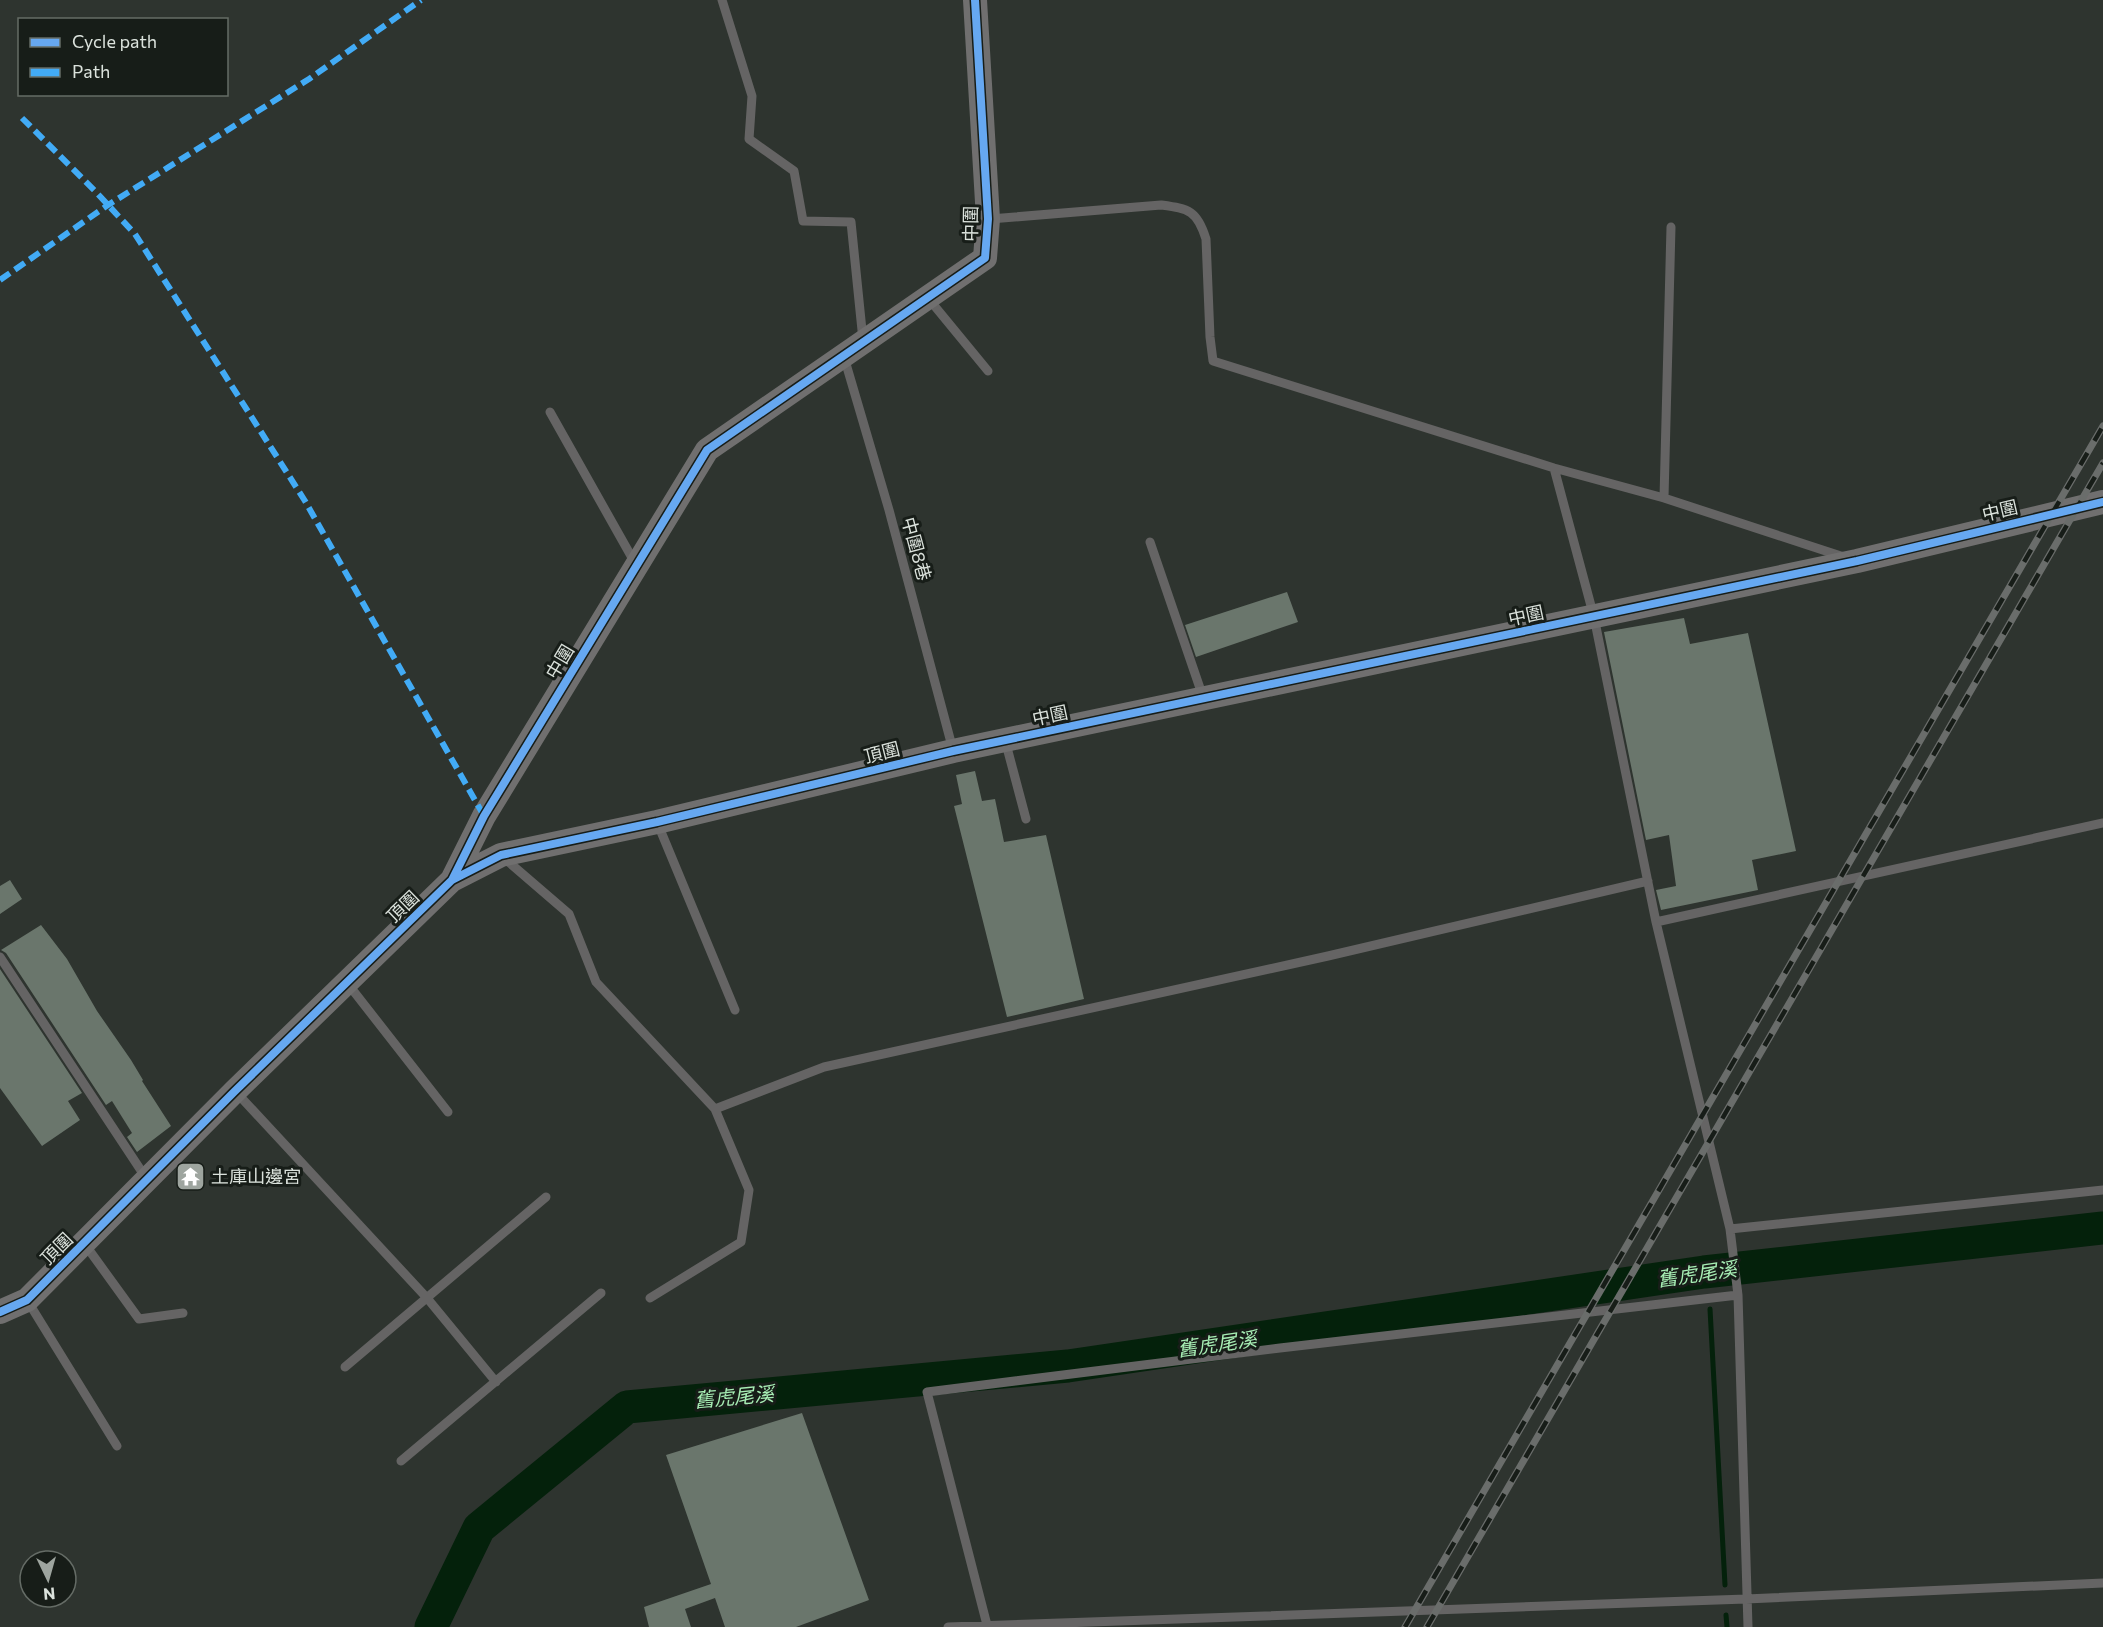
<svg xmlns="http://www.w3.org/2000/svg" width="2103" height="1627" font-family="Commissioner,'Noto Sans TC',sans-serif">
  <rect width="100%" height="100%" fill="#2e342f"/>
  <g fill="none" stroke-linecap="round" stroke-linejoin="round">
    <path stroke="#04210b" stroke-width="5" d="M1704,1272L1706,1283
      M1710,1309L1725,1585
      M1726,1615L1727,1627"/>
    <path stroke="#04210b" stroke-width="33" d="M431,1627L479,1528L627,1407L1068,1366L1704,1272L2103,1228"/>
  </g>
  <path fill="#6a766c" d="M1287,592L1298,622L1196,657L1185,625Z
    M1684,618L1690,644L1748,633L1796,851L1752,860L1758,890L1661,910L1656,890L1676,886L1669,835L1646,840L1604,632Z
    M975,771L982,801L995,799L1004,842L1046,835L1084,999L1007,1017L954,806L962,804L956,775Z
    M10,880L22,899L0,914V886Z
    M41,925L67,959L97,1011L131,1060L143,1080L142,1081L171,1126L137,1152L127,1137L132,1133L112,1101L106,1105L6,953L1,950Z
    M0,969L82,1093L68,1101L80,1120L42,1146L0,1088Z
    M194,1165L203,1178L187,1189L178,1176Z
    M802,1413L869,1600L796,1627H725L715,1598L685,1609L691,1627H649L644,1607L711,1584L666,1455Z"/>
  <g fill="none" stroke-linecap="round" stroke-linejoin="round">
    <path stroke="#656464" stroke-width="9" d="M722,0L752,96L749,139L794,171L803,221L851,222L863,340
      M990,219L1161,205C1189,209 1197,210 1206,239L1210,337L1213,361L1554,468L1664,498L1844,557
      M928,298L988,371
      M844,357L889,510L953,750
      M550,412L635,563
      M1554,468L1594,617L1656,922
      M1664,498L1671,227
      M1150,542L1203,697
      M1005,740L1026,819
      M657,822L735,1010
      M504,858L569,914L596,982L715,1109L749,1190L741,1242L650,1298
      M0,957L146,1178
      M348,984L448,1112
      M235,1091L427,1298L496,1382
      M715,1109L824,1067L1328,956L1648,881
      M1730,1229L2103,1190
      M84,1243L139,1319L183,1313
      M27,1300L117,1446
      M345,1367L546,1197
      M401,1461L601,1293
      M987,1625L927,1392L1280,1348L1738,1295
      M948,1627L1746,1599L2103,1583
      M1748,1627L1738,1295L1730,1229L1656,922L2103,823"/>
    <path stroke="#706f6f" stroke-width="24" d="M452,880L484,816L707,450L985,258L988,219L975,0
      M0,1312L27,1300L235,1091L452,880L501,855L657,822L953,751L1857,561L2103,502"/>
    <defs>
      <path id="rail" d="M1405,1627L2103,426
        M1427,1627L2103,463"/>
    </defs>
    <use href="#rail" stroke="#6a6d6b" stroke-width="7"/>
    <use href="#rail" stroke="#171d18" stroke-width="4.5" stroke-dasharray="14" stroke-linecap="butt"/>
    <path stroke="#42abf6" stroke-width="6" stroke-dasharray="12 6" stroke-linecap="butt" d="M22,118L96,192L135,234L305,501L484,816
      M0,280L108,205L309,79L421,0"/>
    <defs>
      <path id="cycleway" d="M452,880L484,816L707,450L985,258L988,219L975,0
        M0,1312L27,1300L235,1091L452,880L501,855L657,822L953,751L1857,561L2103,502"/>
    </defs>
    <use href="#cycleway" stroke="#171d18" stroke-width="11"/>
    <use href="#cycleway" stroke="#66a8f1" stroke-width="8"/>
  </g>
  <defs>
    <symbol id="temple-square" viewBox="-11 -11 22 22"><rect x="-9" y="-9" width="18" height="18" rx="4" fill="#9ea59f" stroke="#171d18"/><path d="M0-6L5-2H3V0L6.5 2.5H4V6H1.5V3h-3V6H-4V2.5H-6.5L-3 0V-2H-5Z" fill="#fff"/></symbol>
  </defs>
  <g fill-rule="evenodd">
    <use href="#temple-square" x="174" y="1160" width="33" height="33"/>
  </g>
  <g text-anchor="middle" stroke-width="6" stroke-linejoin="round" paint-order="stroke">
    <g font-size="18" fill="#dbe2dc" stroke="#171d18">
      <text transform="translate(971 224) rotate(-89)" y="6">中圍</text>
      <text transform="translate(2000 511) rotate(-13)" y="6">中圍</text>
      <text transform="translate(916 549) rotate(75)" y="6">中圍8巷</text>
      <text transform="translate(1526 616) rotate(-12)" y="6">中圍</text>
      <text transform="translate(560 662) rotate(-59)" y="6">中圍</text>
      <text transform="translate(1050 716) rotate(-12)" y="6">中圍</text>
      <text transform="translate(882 753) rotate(-14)" y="6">頂圍</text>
      <text transform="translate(403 907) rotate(-44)" y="6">頂圍</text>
      <text transform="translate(57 1249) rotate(-45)" y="6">頂圍</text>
    </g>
    <g font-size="18" fill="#dbe2dc" stroke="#171d18" text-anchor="start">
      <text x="211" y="1183">土庫山邊宮</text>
    </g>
    <g font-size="20" font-style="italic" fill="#a7edb4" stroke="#171d18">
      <text transform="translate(1697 1274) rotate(-8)" y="7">舊虎尾溪</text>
      <text transform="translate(1217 1344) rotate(-8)" y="7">舊虎尾溪</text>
      <text transform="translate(734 1397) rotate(-5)" y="7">舊虎尾溪</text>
    </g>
  </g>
  <rect x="18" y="18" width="210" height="78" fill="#171d18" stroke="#656c66" stroke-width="1.5"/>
  <rect x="30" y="38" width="30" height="9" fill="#66a8f1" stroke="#656c66" stroke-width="1.5"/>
  <text x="72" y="48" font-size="18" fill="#dbe2dc">Cycle path</text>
  <rect x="30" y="68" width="30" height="9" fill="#42abf6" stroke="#656c66" stroke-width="1.5"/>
  <text x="72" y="78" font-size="18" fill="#dbe2dc">Path</text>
  <g transform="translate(48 1579) rotate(175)"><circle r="28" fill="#171d18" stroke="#656c66" stroke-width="1.5"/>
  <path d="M0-4.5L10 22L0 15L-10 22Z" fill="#9ea59f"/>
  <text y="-9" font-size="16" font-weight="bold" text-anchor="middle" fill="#dbe2dc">N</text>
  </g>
</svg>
